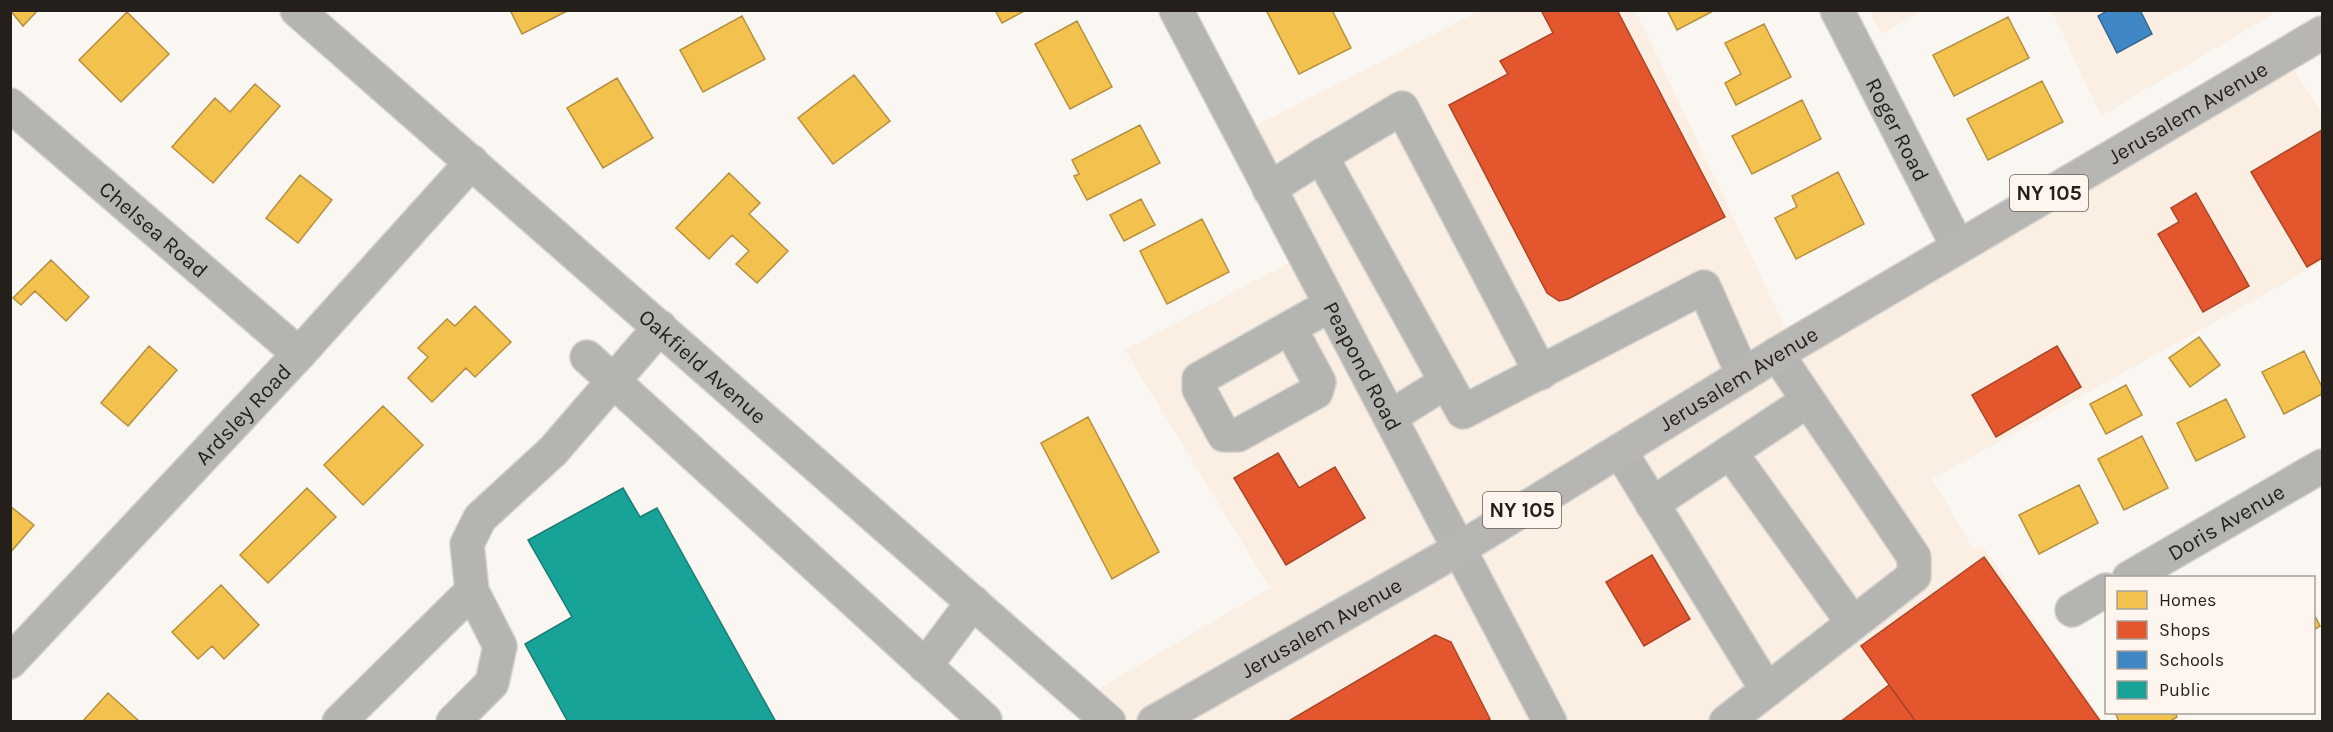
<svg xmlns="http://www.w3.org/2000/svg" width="2333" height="732" font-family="Karla,sans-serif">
  <rect width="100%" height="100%" fill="#faf6f2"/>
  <path fill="#fbeee2" d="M1479,11H1636L1799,357L2292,67L2322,113V262L1932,479L1974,550L1982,545L2103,721L1131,722L1095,691L1270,588L1125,350L1298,258L1234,137Z
    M1869,11H1922L1881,34Z
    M2052,11H2278L2101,116Z"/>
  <path fill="#f2c14e" stroke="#b4903f" stroke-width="1.5" d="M10,10H38L23,26Z
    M510,10H569L522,34Z
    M995,10H1026L1002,23Z
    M1266,10H1332L1351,48L1299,74Z
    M1667,10H1715L1677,30Z
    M127,12L169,54L121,102L79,60Z
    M742,16L765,59L703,92L680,50Z
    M2008,17L2029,58L1954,96L1933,55Z
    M1077,21L1112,87L1070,109L1035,44Z
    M1764,24L1791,77L1736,105L1725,83L1741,74L1725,43Z
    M854,75L890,121L833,164L798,118Z
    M617,78L653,138L603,168L567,108Z
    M2042,81L2063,122L1988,160L1967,119Z
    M255,84L280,106L213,183L172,147L215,98L230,112Z
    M1802,100L1821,139L1752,174L1732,136Z
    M1140,125L1160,163L1087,200L1074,176L1079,174L1072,160Z
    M1838,172L1864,224L1796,259L1775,218L1797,207L1792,196Z
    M729,173L760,203L749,214L788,251L757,283L736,264L749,251L732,235L709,259L676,228Z
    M300,175L332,200L298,243L266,218Z
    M1141,199L1155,225L1124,241L1110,215Z
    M1202,219L1229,272L1167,304L1140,251Z
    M51,260L89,297L66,321L35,291L21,305L13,298Z
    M475,306L511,342L475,377L466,368L432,402L408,378L428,357L418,348L447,319L455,326Z
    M2199,337L2220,365L2190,387L2169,358Z
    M149,346L177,370L128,426L101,403Z
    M2304,351L2322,387V394L2284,414L2262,372Z
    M2126,385L2142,415L2106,434L2090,404Z
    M2226,399L2245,437L2196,461L2177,423Z
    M383,406L423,445L363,505L324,465Z
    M1088,417L1159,552L1112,579L1041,443Z
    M2142,436L2168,488L2124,510L2098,459Z
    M2079,485L2098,523L2039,554L2019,515Z
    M307,488L336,517L268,583L240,555Z
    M10,506L34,525L10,553Z
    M221,585L259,625L224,659L212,646L198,659L172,632Z
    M2314,614L2320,626L2314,630Z
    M108,693L140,722H82Z
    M2115,712H2175L2177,717L2169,722H2119Z"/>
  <path fill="#e4572e" stroke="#aa4628" stroke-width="1.5" d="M1541,10H1617L1725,217L1568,299L1559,301L1547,293L1449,105L1508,74L1500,61L1553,33Z
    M2322,130V258L2307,267L2251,172Z
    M2196,193L2249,286L2203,312L2158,234L2179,222L2171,208Z
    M2057,346L2081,387L1996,437L1972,395Z
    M1278,453L1299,488L1335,467L1365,518L1286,565L1234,478Z
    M1652,555L1690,619L1644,646L1606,582Z
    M1984,557L2101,722H1916L1861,646Z
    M1435,635L1451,642L1490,719L1485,722H1287Z
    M1889,685L1916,722H1840Z"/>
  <path fill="#3f88c5" stroke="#376892" stroke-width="1.5" d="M2109,10H2140L2152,34L2117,53L2098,16Z"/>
  <path fill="#17a398" stroke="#1b7b72" stroke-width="1.5" d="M623,488L640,517L657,508L776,722H568L525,644L572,617L528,540Z"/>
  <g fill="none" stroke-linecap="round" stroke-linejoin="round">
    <defs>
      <g id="minor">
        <path id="s1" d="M297,10L1109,722"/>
        <path id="s2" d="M1176,10L1550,722"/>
        <path id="s3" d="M1837,10L1958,247"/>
        <path id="s4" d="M10,105L299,354"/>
        <path d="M1269,189L1321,156"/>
        <path d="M1290,328L1319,382L1316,392L1238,435H1224L1199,389V379L1330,305"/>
        <path d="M587,357L985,720L983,722"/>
        <path d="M1541,373L1402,108L1321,156L1463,412L1704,287L1743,375"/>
        <path d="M1390,417L1446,382"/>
        <path d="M1620,451L1767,690"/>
        <path d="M1730,452L1853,623"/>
        <path d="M1652,504L1807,401"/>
        <path id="s5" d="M2129,578L2322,466"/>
        <path d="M2072,610L2106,590"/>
        <path id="s6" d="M10,662L299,354L472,162"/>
        <path d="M925,666L973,602"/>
        <path d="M339,722L472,591"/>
        <path d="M453,722L492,683L500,646L472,591L467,544L480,518L553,451L660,327"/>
        <path d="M1726,722L1914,576V557L1777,354"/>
      </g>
      <g id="major">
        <path id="s7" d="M1154,722L1459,549L1777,354L2322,33"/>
      </g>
    </defs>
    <use href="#minor" stroke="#d7d4d0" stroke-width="36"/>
    <use href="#major" stroke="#d7d4d0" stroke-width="36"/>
    <use href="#minor" stroke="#b4b4b1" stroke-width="33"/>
    <use href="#major" stroke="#b8b6b2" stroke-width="33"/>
  </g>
  <g text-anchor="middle" stroke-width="6" stroke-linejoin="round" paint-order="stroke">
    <g fill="#fef6ee" stroke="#65605a" stroke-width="1.5">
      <rect x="2010" y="175" width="78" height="36" rx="4.5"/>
      <rect x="1483" y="492" width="78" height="36" rx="4.5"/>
    </g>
    <g font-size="21" font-weight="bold" fill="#241f1b">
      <text x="2049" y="200">NY 105</text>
      <text x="1522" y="517">NY 105</text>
    </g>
    <g font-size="22" fill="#241f1b" stroke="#fef6ee">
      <text dy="8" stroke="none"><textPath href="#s7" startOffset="1200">Jerusalem Avenue</textPath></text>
      <text dy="8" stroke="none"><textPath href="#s3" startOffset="134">Roger Road</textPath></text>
      <text dy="8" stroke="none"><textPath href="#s4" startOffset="190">Chelsea Road</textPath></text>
      <text dy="8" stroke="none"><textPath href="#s1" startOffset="540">Oakfield Avenue</textPath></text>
      <text dy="8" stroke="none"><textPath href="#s2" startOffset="402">Peapond Road</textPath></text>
      <text dy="8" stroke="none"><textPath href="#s7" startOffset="678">Jerusalem Avenue</textPath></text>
      <text dy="8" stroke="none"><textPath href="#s6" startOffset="340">Ardsley Road</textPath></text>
      <text dy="8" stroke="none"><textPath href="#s5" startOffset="112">Doris Avenue</textPath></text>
      <text dy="8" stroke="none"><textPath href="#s7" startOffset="192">Jerusalem Avenue</textPath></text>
    </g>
  </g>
  <rect width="2333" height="732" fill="none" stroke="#241f1b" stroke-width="24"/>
  <rect x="2105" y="576" width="210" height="138" fill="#fef6ee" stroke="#a7a09a" stroke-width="1.5"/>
  <rect x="2117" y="591" width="30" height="18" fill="#f2c14e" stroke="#a7a09a" stroke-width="1.5"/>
  <text x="2159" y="606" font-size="18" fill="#241f1b">Homes</text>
  <rect x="2117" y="621" width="30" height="18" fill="#e4572e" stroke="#a7a09a" stroke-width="1.5"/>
  <text x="2159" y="636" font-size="18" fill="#241f1b">Shops</text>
  <rect x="2117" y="651" width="30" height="18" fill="#3f88c5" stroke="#a7a09a" stroke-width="1.5"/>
  <text x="2159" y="666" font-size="18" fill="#241f1b">Schools</text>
  <rect x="2117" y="681" width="30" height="18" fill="#17a398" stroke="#a7a09a" stroke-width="1.5"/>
  <text x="2159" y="696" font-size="18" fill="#241f1b">Public</text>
</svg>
